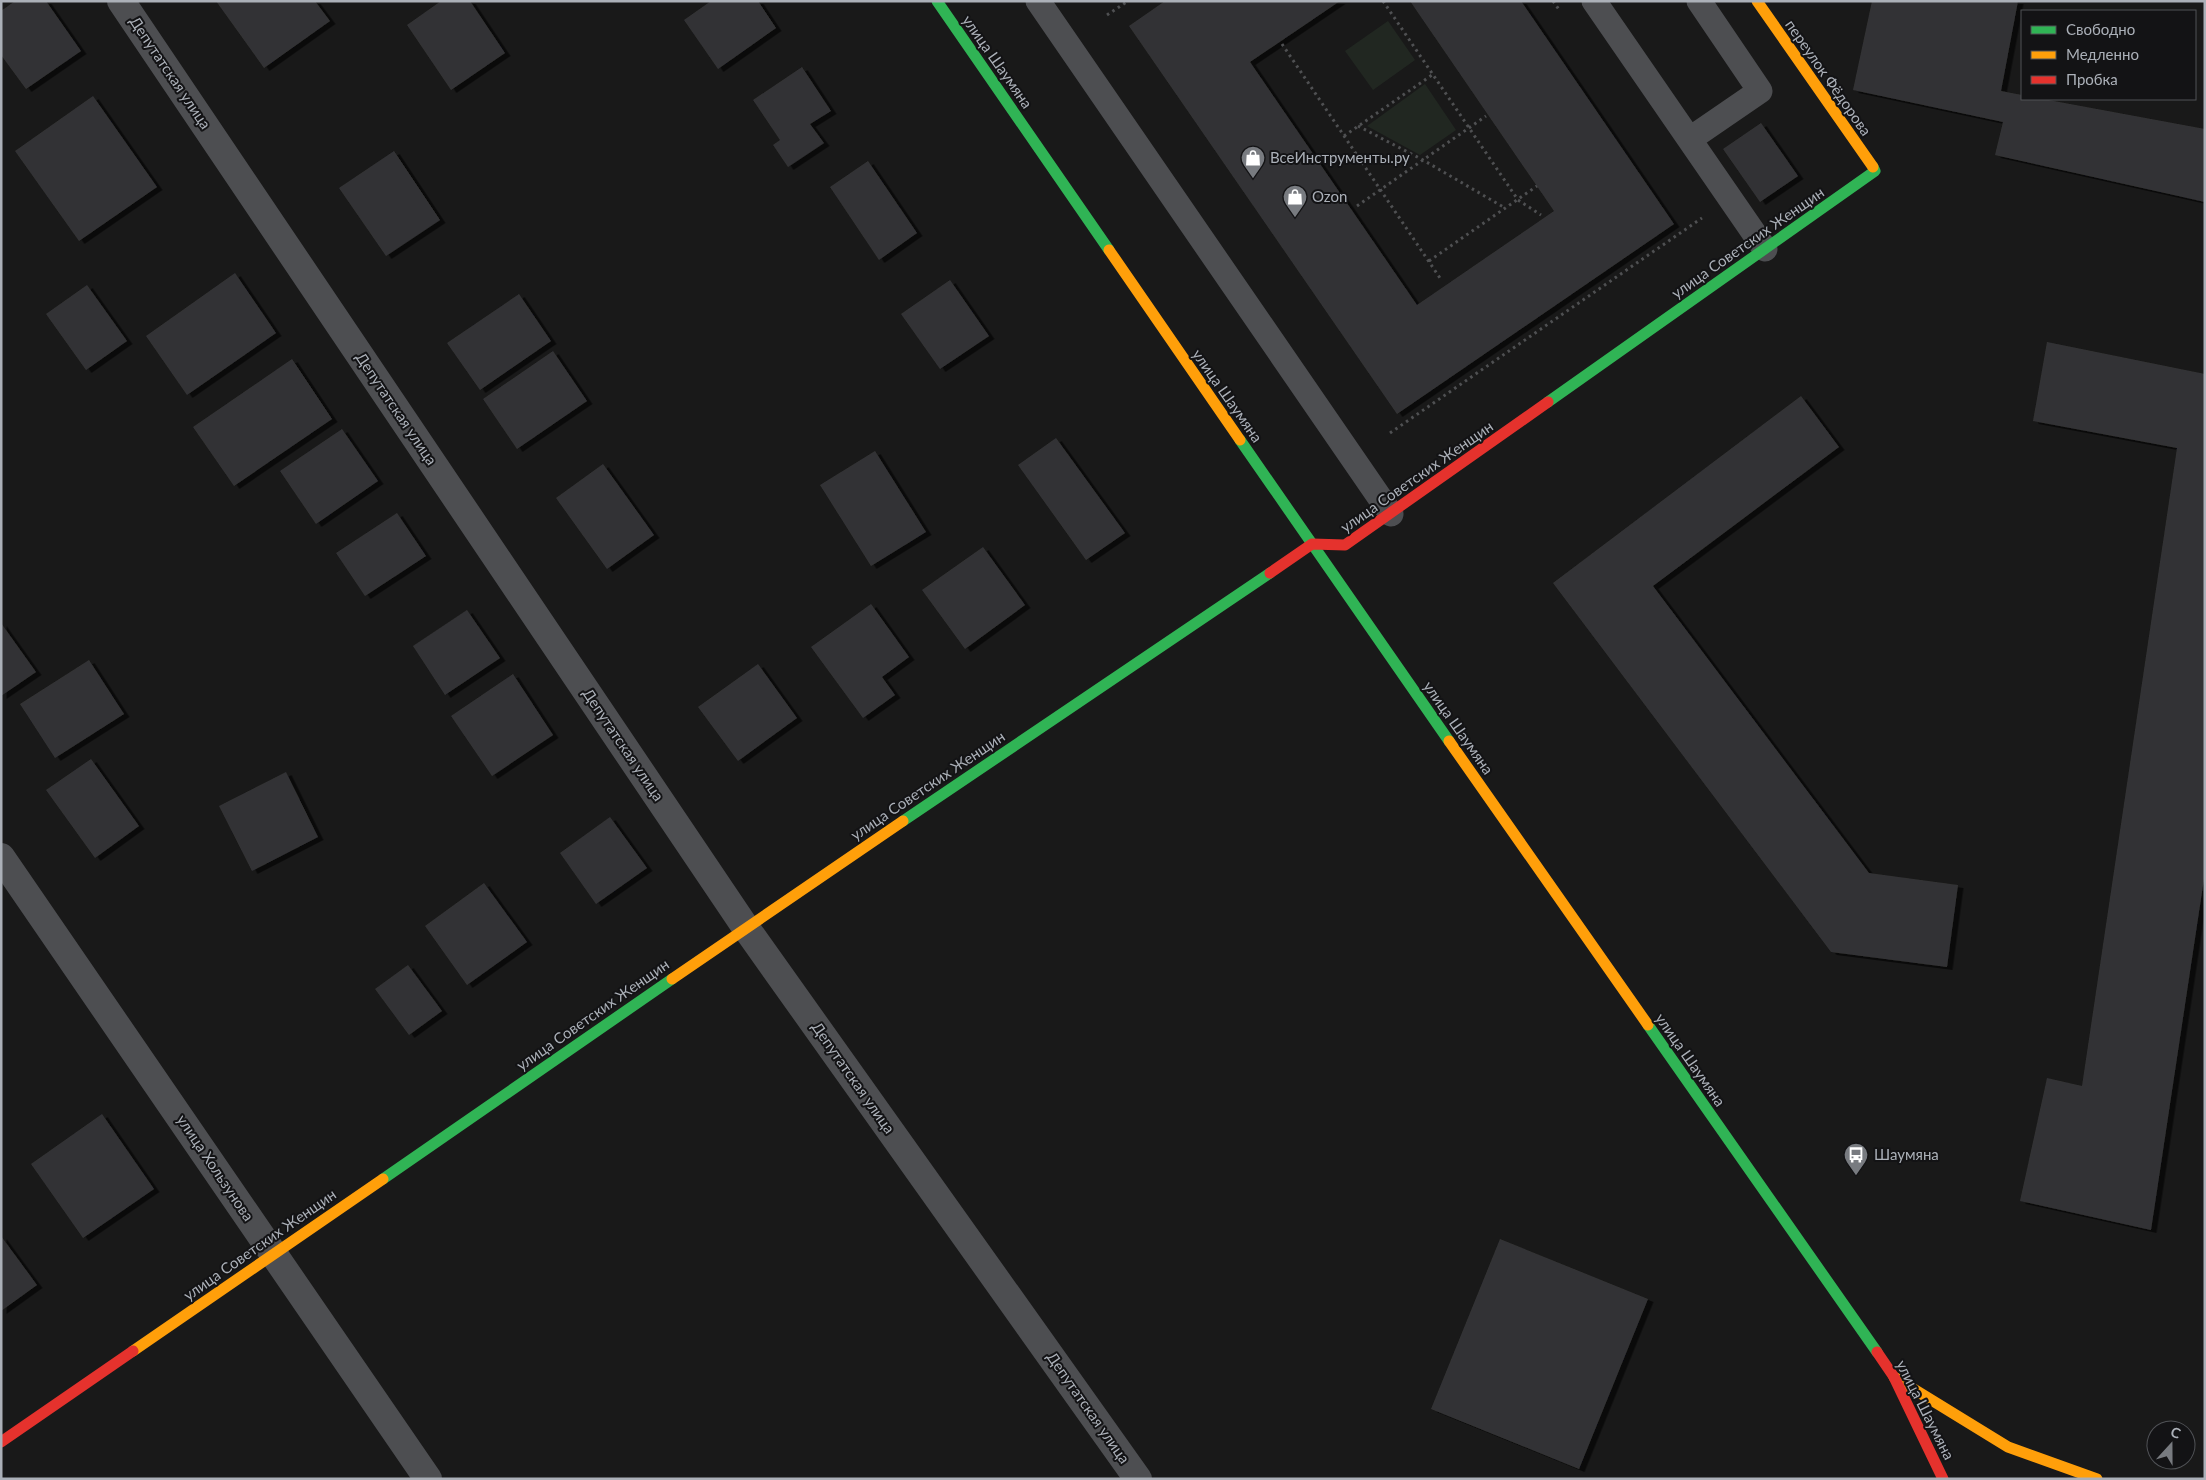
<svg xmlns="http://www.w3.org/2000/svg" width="2206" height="1480" font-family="Lato,sans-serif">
  <defs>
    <filter id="shadow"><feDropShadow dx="5.5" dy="3" stdDeviation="0" flood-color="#0009"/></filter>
  </defs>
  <rect width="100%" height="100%" fill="#191919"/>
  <path fill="#212721" d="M1388,21L1415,60L1373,90L1345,51Z
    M1425,84L1456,130L1420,155L1367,126Z"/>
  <path fill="#333334" filter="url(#shadow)" d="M15,1H46L81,51L26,89L1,55V11Z
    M216,1H315L330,21L264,68Z
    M441,1H470L505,53L451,90L407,25Z
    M711,1H758L776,28L718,69L684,20Z
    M1165,1H1340L1250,62L1417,305L1554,211L1410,1H1521L1674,224L1397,414L1129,26Z
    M1872,1H2018L2001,91L2022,95V99H2043L2205,129V202L1995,155L2003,122L1853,90Z
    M802,67L831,111L810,124L824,143L788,167L773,145L780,140L753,100Z
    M93,96L157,187L79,241L15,151Z
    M1761,123L1798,176L1760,202L1723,149Z
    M394,151L440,220L386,256L339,188Z
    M868,161L917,233L879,260L830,187Z
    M235,273L276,333L187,395L146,336Z
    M950,280L989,336L940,369L901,314Z
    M87,285L127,341L86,370L46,314Z
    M519,294L551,341L480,390L447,343Z
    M2047,342L2205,374V872L2151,1230L2020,1201L2047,1078L2082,1086L2177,448L2033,421Z
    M553,351L587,401L517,449L483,399Z
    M292,359L332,419L234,486L193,427Z
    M1801,396L1839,447L1653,586L1869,873L1958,885L1947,967L1831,952L1553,583Z
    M342,429L378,481L316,524L280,471Z
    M1056,438L1125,533L1086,560L1018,465Z
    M875,451L926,532L871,566L820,485Z
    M603,464L654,535L607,569L556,498Z
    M397,513L426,556L365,596L336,553Z
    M983,547L1025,605L965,649L922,590Z
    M871,604L909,657L882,677L895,695L863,718L811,647Z
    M467,610L500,658L445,695L413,646Z
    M1,623L36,672L1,696Z
    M89,660L124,714L55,758L20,704Z
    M758,664L797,718L738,761L698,707Z
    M513,674L553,735L492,776L451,716Z
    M91,759L139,826L95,858L46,790Z
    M286,772L318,837L252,871L219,806Z
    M610,817L647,868L596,904L560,853Z
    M484,883L527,942L467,985L425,926Z
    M408,965L442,1011L409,1035L375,989Z
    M102,1114L154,1189L83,1238L31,1164Z
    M1,1236L37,1285L1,1311Z
    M1500,1239L1648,1299L1579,1469L1431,1409Z"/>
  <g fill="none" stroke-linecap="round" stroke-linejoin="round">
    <path stroke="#4f5052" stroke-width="3" stroke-dasharray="2.5 4" stroke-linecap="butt" d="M1383,1L1518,200L1541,215
      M1553,1L1560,11
      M1107,15L1128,1
      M1282,44L1442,281
      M1358,126L1423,160L1505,208
      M1344,136L1432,75
      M1357,206L1486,116
      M1429,261L1537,186
      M1390,433L1702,218"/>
    <path stroke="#4d4e51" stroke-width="25" d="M1038,1L1391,514
      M1594,1L1765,249
      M1690,139L1760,91L1699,1"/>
    <path stroke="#4d4e51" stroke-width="28" d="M121,1L746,928L1138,1479
      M1,857L428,1479"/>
    <path stroke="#30b455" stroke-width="11" d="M937,1L1109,250
      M1548,402L1875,171L1873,167
      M1240,440L1449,741
      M903,821L1270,573
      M1648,1025L1877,1352
      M383,1179L672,979"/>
    <path stroke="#ff9f0a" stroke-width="11" d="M1757,1L1873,167
      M1109,250L1240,440
      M1449,741L1648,1025
      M672,979L903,821
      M133,1351L383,1179
      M1894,1377L2008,1447L2097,1479"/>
    <path stroke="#e5322d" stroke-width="11" d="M1270,573L1312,544L1345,545L1548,402
      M1877,1352L1894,1377L1943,1479
      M1,1442L133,1351"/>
  </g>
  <defs>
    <symbol id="shop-pin" viewBox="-11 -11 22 30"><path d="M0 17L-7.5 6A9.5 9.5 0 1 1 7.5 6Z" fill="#787b80" stroke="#131315"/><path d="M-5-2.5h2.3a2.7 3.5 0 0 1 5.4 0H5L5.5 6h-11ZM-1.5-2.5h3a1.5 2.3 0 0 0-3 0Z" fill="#fff"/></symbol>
    <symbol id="bus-pin" viewBox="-11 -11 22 30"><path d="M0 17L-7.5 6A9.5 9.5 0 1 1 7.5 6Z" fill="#787b80" stroke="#131315"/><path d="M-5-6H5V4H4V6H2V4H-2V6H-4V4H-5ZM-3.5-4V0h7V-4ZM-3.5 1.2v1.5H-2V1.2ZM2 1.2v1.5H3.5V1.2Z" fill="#fff"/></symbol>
  </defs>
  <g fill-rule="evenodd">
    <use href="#shop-pin" x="1239" y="144" width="28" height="38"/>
    <use href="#shop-pin" x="1281" y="183" width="28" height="38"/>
    <use href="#bus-pin" x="1842" y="1141" width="28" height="38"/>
  </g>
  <g text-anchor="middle" stroke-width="4" stroke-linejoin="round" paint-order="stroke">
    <g font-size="15" fill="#abb0b8" stroke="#131315">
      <text transform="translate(997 62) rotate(55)" y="5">улица Шаумяна</text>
      <text transform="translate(170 73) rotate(56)" y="5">Депутатская улица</text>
      <text transform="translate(1828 78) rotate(55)" y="5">переулок Фёдорова</text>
      <text transform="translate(1748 243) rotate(-35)" y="5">улица Советских Женщин</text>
      <text transform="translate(1227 396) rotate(55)" y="5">улица Шаумяна</text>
      <text transform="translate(396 409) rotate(56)" y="5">Депутатская улица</text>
      <text transform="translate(1417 477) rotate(-35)" y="5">улица Советских Женщин</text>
      <text transform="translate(1458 728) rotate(55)" y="5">улица Шаумяна</text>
      <text transform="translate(623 745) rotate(56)" y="5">Депутатская улица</text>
      <text transform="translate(928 786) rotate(-34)" y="5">улица Советских Женщин</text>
      <text transform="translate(593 1015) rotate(-35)" y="5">улица Советских Женщин</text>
      <text transform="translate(1690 1060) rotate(55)" y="5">улица Шаумяна</text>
      <text transform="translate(853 1078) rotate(55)" y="5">Депутатская улица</text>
      <text transform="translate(215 1168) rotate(56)" y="5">улица Хользунова</text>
      <text transform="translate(260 1245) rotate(-35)" y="5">улица Советских Женщин</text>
      <text transform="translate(1088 1408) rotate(55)" y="5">Депутатская улица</text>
      <text transform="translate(1925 1410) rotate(63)" y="5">улица Шаумяна</text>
    </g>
    <g font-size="15" fill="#abb0b8" stroke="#131315" text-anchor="start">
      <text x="1270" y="163">ВсеИнструменты.ру</text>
      <text x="1312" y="202">Ozon</text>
      <text x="1874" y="1160">Шаумяна</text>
    </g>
  </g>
  <rect width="2206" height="1480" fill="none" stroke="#abb0b8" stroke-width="5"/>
  <rect x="2021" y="10" width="175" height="90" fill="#131315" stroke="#505256"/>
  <rect x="2031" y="26" width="25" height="8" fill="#30b455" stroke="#505256"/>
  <text x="2066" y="35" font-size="15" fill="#abb0b8">Свободно</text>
  <rect x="2031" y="51" width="25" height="8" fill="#ff9f0a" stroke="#505256"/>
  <text x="2066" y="60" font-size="15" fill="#abb0b8">Медленно</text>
  <rect x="2031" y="76" width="25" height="8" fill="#e5322d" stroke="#505256"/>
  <text x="2066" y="85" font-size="15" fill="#abb0b8">Пробка</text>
  <g transform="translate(2171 1445) rotate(21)"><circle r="24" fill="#131315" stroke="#505256"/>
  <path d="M0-4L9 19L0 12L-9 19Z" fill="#787b80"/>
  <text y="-8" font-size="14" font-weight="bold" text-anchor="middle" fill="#abb0b8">С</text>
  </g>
</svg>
